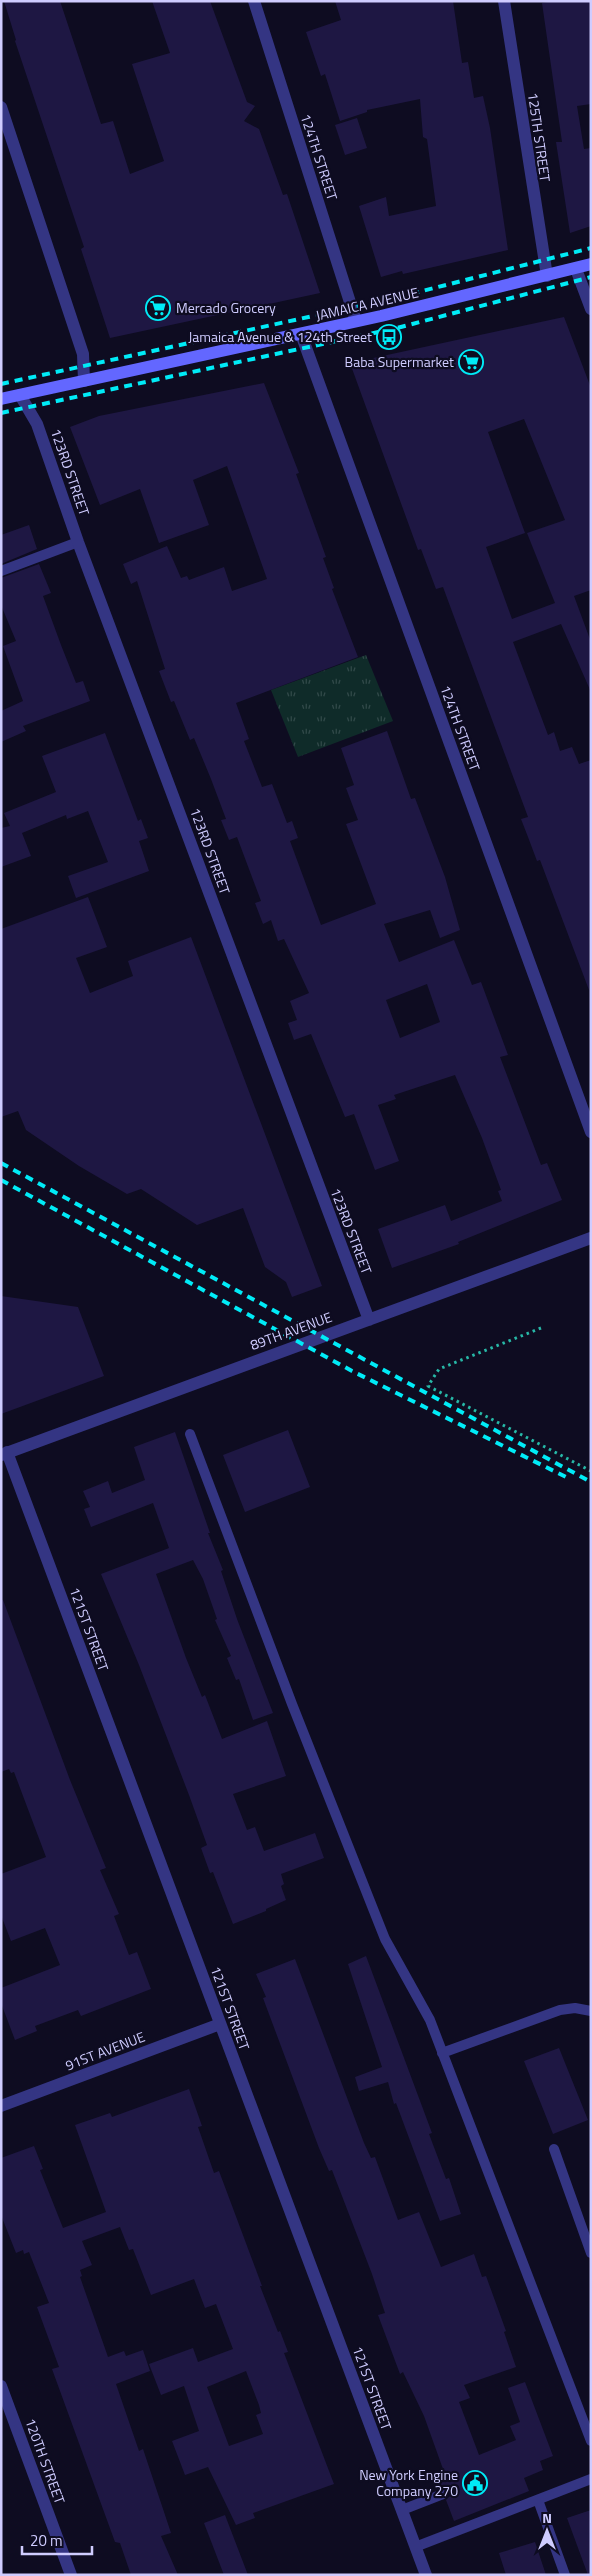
<svg xmlns="http://www.w3.org/2000/svg" width="592" height="2576" font-family="'Titillium Web',sans-serif">
  <defs>
    <pattern id="grass-tufts" width="24" height="20" patternUnits="userSpaceOnUse" patternTransform="scale(1.25)"><rect width="24" height="20" fill="#0f2b29"/><path d="M3 7l-1-3M5 7V3M7 7l1-3M15 17l-1-3M17 17v-4M19 17l1-3" fill="none" stroke="#314949"/></pattern>
  </defs>
  <rect width="100%" height="100%" fill="#0e0c21"/>
  <path fill="url(#grass-tufts)" d="M366,655L393,721L298,757L271,690Z"/>
  <path fill="#1e1743" fill-rule="evenodd" d="M4,1H60L101,124L113,121L130,174L164,161L132,64L170,53L152,1H210L247,102L255,106L244,121L259,129L283,195L287,194L320,293L110,338L81,249L84,247L15,41L16,40Z
    M335,1H453L462,63L468,62L474,98L483,96L490,128L508,250L403,274L402,271L381,277L359,206L386,197L389,216L436,206L427,139L423,137L420,99L367,110V112L340,121L325,74L321,76L306,32L341,20Z
    M553,1H591V104L577,106L584,149L591,148V226L570,233L556,142H562L542,3Z
    M357,118L367,148L345,155L335,125Z
    M564,317L591,388V590L574,596L591,642V692L561,624L513,642L548,735L554,732L560,751L572,747L579,764L591,760L589,990L540,860L537,861L528,837L521,819L528,817L443,587L436,589L421,549L418,550L350,363ZM524,419L565,520L527,533L555,603L512,619L486,547L525,533L488,432Z
    M264,383L299,473L296,474L326,557L323,558L334,588L332,589L358,657L236,703L249,739L244,741L262,787L272,784L287,823L292,821L298,838L290,841L321,925L376,904L346,824L358,820L346,788L354,785L341,748L387,731L411,799L415,798L445,877L460,930L440,938L430,910L384,924L399,962L454,940L472,985L481,982L508,1055L500,1057L541,1165L547,1163L562,1200L458,1242L459,1244L392,1268L378,1229L445,1205L451,1221L502,1201L498,1191L501,1190L482,1138L455,1075L394,1095L396,1099L378,1105L399,1161L375,1170L354,1114L345,1117L311,1034L294,1040L288,1023L297,1020L290,1001L309,993L284,939L278,941L271,920L263,924L255,903L261,901L237,837L229,840L221,820L226,819L211,779L194,738L190,740L174,701L171,702L159,671L165,669L137,581L131,584L123,564L167,546L181,578L187,576L189,580L224,567L232,591L267,579L227,466L193,480L209,525L159,543L140,489L100,505L70,427L99,416ZM427,984L440,1022L400,1038L386,1000Z
    M29,525L37,549L1,564V535Z
    M39,564L51,593L43,596L61,645L76,683L83,681L90,701L23,726L26,731L1,742V711L23,701L3,646L16,641L1,605V578Z
    M105,733L138,821L141,819L148,838L139,841L149,871L76,898L68,876L108,862L88,811L67,819L66,815L22,833L31,856L1,867V828L10,826L4,813L56,792L42,756Z
    M88,897L107,947L76,958L90,993L133,976L128,961L191,937L322,1286L292,1297L286,1282L265,1267L243,1208L197,1225L141,1189L127,1194L79,1166L26,1130L18,1111L1,1117V929Z
    M1,1296L78,1307L104,1376L1,1414Z
    M288,1430L310,1487L245,1512L223,1455Z
    M175,1432L210,1533H208L223,1570L221,1571L237,1619L273,1713L253,1720L239,1679L236,1680L227,1658L231,1656L215,1620L217,1619L203,1579L193,1560L156,1574L186,1658L202,1697L205,1695L222,1739L267,1721L286,1776L233,1794L247,1830L255,1827L264,1851L315,1833L324,1858L281,1874L284,1884L281,1886L286,1900L266,1909V1911L233,1924L213,1872L210,1873L201,1848L207,1845L189,1795L139,1665L101,1574L169,1548L153,1503L91,1527L84,1509L90,1507L83,1491L108,1481L112,1493L145,1480L134,1447Z
    M1,1600H3L70,1780L106,1868L100,1870L119,1914L114,1916L129,1955L137,1952L151,1989L81,2016L78,2010L35,2026L37,2031L15,2040L1,2003V1988L60,1965L45,1928L11,1941L1,1915V1874L46,1857L14,1772L11,1773L9,1769L1,1772Z
    M366,1956L432,2133L429,2134L446,2179L449,2178L461,2214L440,2221L396,2103L394,2104L388,2082L359,2091L355,2077L382,2067L348,1964Z
    M295,1959L364,2143L371,2158L375,2157L398,2220L419,2212L441,2267L474,2254L482,2277L486,2276L506,2331L504,2332L516,2367L464,2385L470,2398L459,2402L479,2455L516,2440L510,2426L520,2422L508,2388L525,2382L553,2456L540,2461L543,2470L524,2478L529,2491L454,2521L446,2500L450,2496L449,2491L441,2488L434,2473L443,2469L424,2416L403,2372L400,2374L378,2315L385,2313L372,2274L332,2170L329,2171L319,2148L263,1998L266,1997L256,1974Z
    M559,2048L588,2120L553,2134L524,2061Z
    M189,2089L202,2126L198,2127L214,2173L219,2171L262,2286H260L278,2332L280,2331L288,2352L284,2353L334,2484L253,2513L255,2518L236,2525L208,2467L185,2475L172,2441L199,2431L184,2386L161,2395L149,2364L193,2348L198,2362L233,2349L216,2304L205,2308L194,2279L151,2295L133,2249L129,2250L120,2227L82,2241L92,2265L80,2270L82,2276L80,2277L108,2357L124,2351L126,2356L143,2350L150,2371L116,2384L139,2451L143,2449L171,2533L161,2536L178,2575H131L120,2543L115,2542L52,2369L59,2367L37,2307L49,2303L29,2252L24,2254L23,2250L16,2253L1,2215V2158L34,2146L43,2169L40,2170L63,2228L106,2212L75,2125L110,2113L112,2117ZM246,2371L259,2405L261,2413L256,2415L263,2434L229,2446L207,2387Z
    M591,2510V2575H588L567,2518Z
    M225,2515L248,2575H224L204,2523Z
    M535,2542L546,2575H506L499,2553Z"/>
  <g fill="none" stroke-linecap="round" stroke-linejoin="round">
    <path stroke="#27b8a7" stroke-width="3" stroke-dasharray="2.5 4" stroke-linecap="butt" d="M541,1328L439,1369L428,1386L591,1471"/>
    <path stroke="#343583" stroke-width="10" d="M1,571L78,542
      M190,1434L292,1704L385,1939L430,2020L591,2441
      M442,2053L560,2010L575,2008L591,2011
      M554,2149L591,2253
      M538,2500L565,2575
      M402,2510L443,2494
      M415,2547L591,2479"/>
    <path stroke="#343583" stroke-width="12" d="M254,1L356,321
      M504,1L547,276
      M1,107L83,354L84,381
      M576,269L591,309
      M301,334L591,1132
      M20,395L37,424L78,542L369,1320
      M7,1452L426,2575
      M1,1455L591,1238
      M1,2106L220,2024
      M1,2386L71,2575"/>
    <path stroke="#6367ff" stroke-width="12" d="M1,399L381,316L591,264"/>
    <path stroke="#00ebf7" stroke-width="4" stroke-dasharray="8 6" stroke-linecap="butt" d="M1,384L391,299L591,248
      M1,413L397,328L591,277
      M1,1163L591,1482
      M1,1180L352,1371L570,1479"/>
  </g>
  <defs>
    <symbol id="supermarket-ring" viewBox="-11 -11 22 22"><circle r="9.5" fill="#0e0c21" stroke="#00ebf7" stroke-width="1.5"/><path d="M-6-5.5h2.5l.6 2H6L4.5 2H-2.5L-4.4-4H-6ZM-1.5 3.2a1.3 1.3 0 1 0 .1 0ZM3 3.2a1.3 1.3 0 1 0 .1 0Z" fill="#00ebf7"/></symbol>
    <symbol id="bus-ring" viewBox="-11 -11 22 22"><circle r="9.5" fill="#0e0c21" stroke="#00ebf7" stroke-width="1.5"/><path d="M-5-6H5V4H4V6H2V4H-2V6H-4V4H-5ZM-3.5-4V0h7V-4ZM-3.5 1.2v1.5H-2V1.2ZM2 1.2v1.5H3.5V1.2Z" fill="#00ebf7"/></symbol>
    <symbol id="civic-ring" viewBox="-11 -11 22 22"><circle r="9.5" fill="#0e0c21" stroke="#00ebf7" stroke-width="1.5"/><path d="M-.6-6.5H3V-4.5H.6V-3L4-1V1h2V6H-6V1h2V-1L-.6-3ZM-1.2 2.5V6h2.4V2.5Z" fill="#00ebf7"/></symbol>
  </defs>
  <g fill-rule="evenodd">
    <use href="#supermarket-ring" x="144" y="294" width="28" height="28"/>
    <use href="#bus-ring" x="375" y="323" width="28" height="28"/>
    <use href="#supermarket-ring" x="457" y="348" width="28" height="28"/>
    <use href="#civic-ring" x="461" y="2469" width="28" height="28"/>
  </g>
  <g text-anchor="middle" stroke-width="4.5" stroke-linejoin="round" paint-order="stroke">
    <g font-size="14" fill="#cfccff" stroke="#0e0c21">
      <text transform="translate(539 137) rotate(82)" y="5">125TH STREET</text>
      <text transform="translate(319 157) rotate(72)" y="5">124TH STREET</text>
      <text transform="translate(367 304) rotate(-13)" y="5">JAMAICA AVENUE</text>
      <text transform="translate(70 472) rotate(71)" y="5">123RD STREET</text>
      <text transform="translate(460 728) rotate(70)" y="5">124TH STREET</text>
      <text transform="translate(210 851) rotate(70)" y="5">123RD STREET</text>
      <text transform="translate(351 1231) rotate(69)" y="5">123RD STREET</text>
      <text transform="translate(291 1331) rotate(-20)" y="5">89TH AVENUE</text>
      <text transform="translate(89 1629) rotate(70)" y="5">121ST STREET</text>
      <text transform="translate(230 2008) rotate(70)" y="5">121ST STREET</text>
      <text transform="translate(105 2051) rotate(-21)" y="5">91ST AVENUE</text>
      <text transform="translate(372 2388) rotate(70)" y="5">121ST STREET</text>
      <text transform="translate(45 2461) rotate(70)" y="5">120TH STREET</text>
    </g>
    <g font-size="14" fill="#cfccff" stroke="#0e0c21" text-anchor="end">
      <text x="176" y="313" text-anchor="start">Mercado Grocery</text>
      <text x="372" y="342">Jamaica Avenue &amp; 124th Street</text>
      <text x="454" y="367">Baba Supermarket</text>
      <text x="458" y="2480">New York Engine<tspan x="458" dy="16">Company 270</tspan></text>
    </g>
  </g>
  <rect width="592" height="2576" fill="none" stroke="#cfccff" stroke-width="5"/>
  <g transform="translate(547 2531)" stroke="#0e0c21" stroke-width="4" paint-order="stroke">
  <path d="M0-4L9 19L0 12L-9 19Z" fill="#cfccff"/>
  <text y="-8" font-size="14" font-weight="bold" text-anchor="middle" fill="#cfccff">N</text>
  </g>
  <path d="M22 2546v8h70v-8" fill="none" stroke="#cfccff" stroke-width="2.5"/>
  <text x="30" y="2546" font-size="15" fill="#cfccff" stroke="#0e0c21" stroke-width="4" paint-order="stroke">20 m</text>
</svg>
